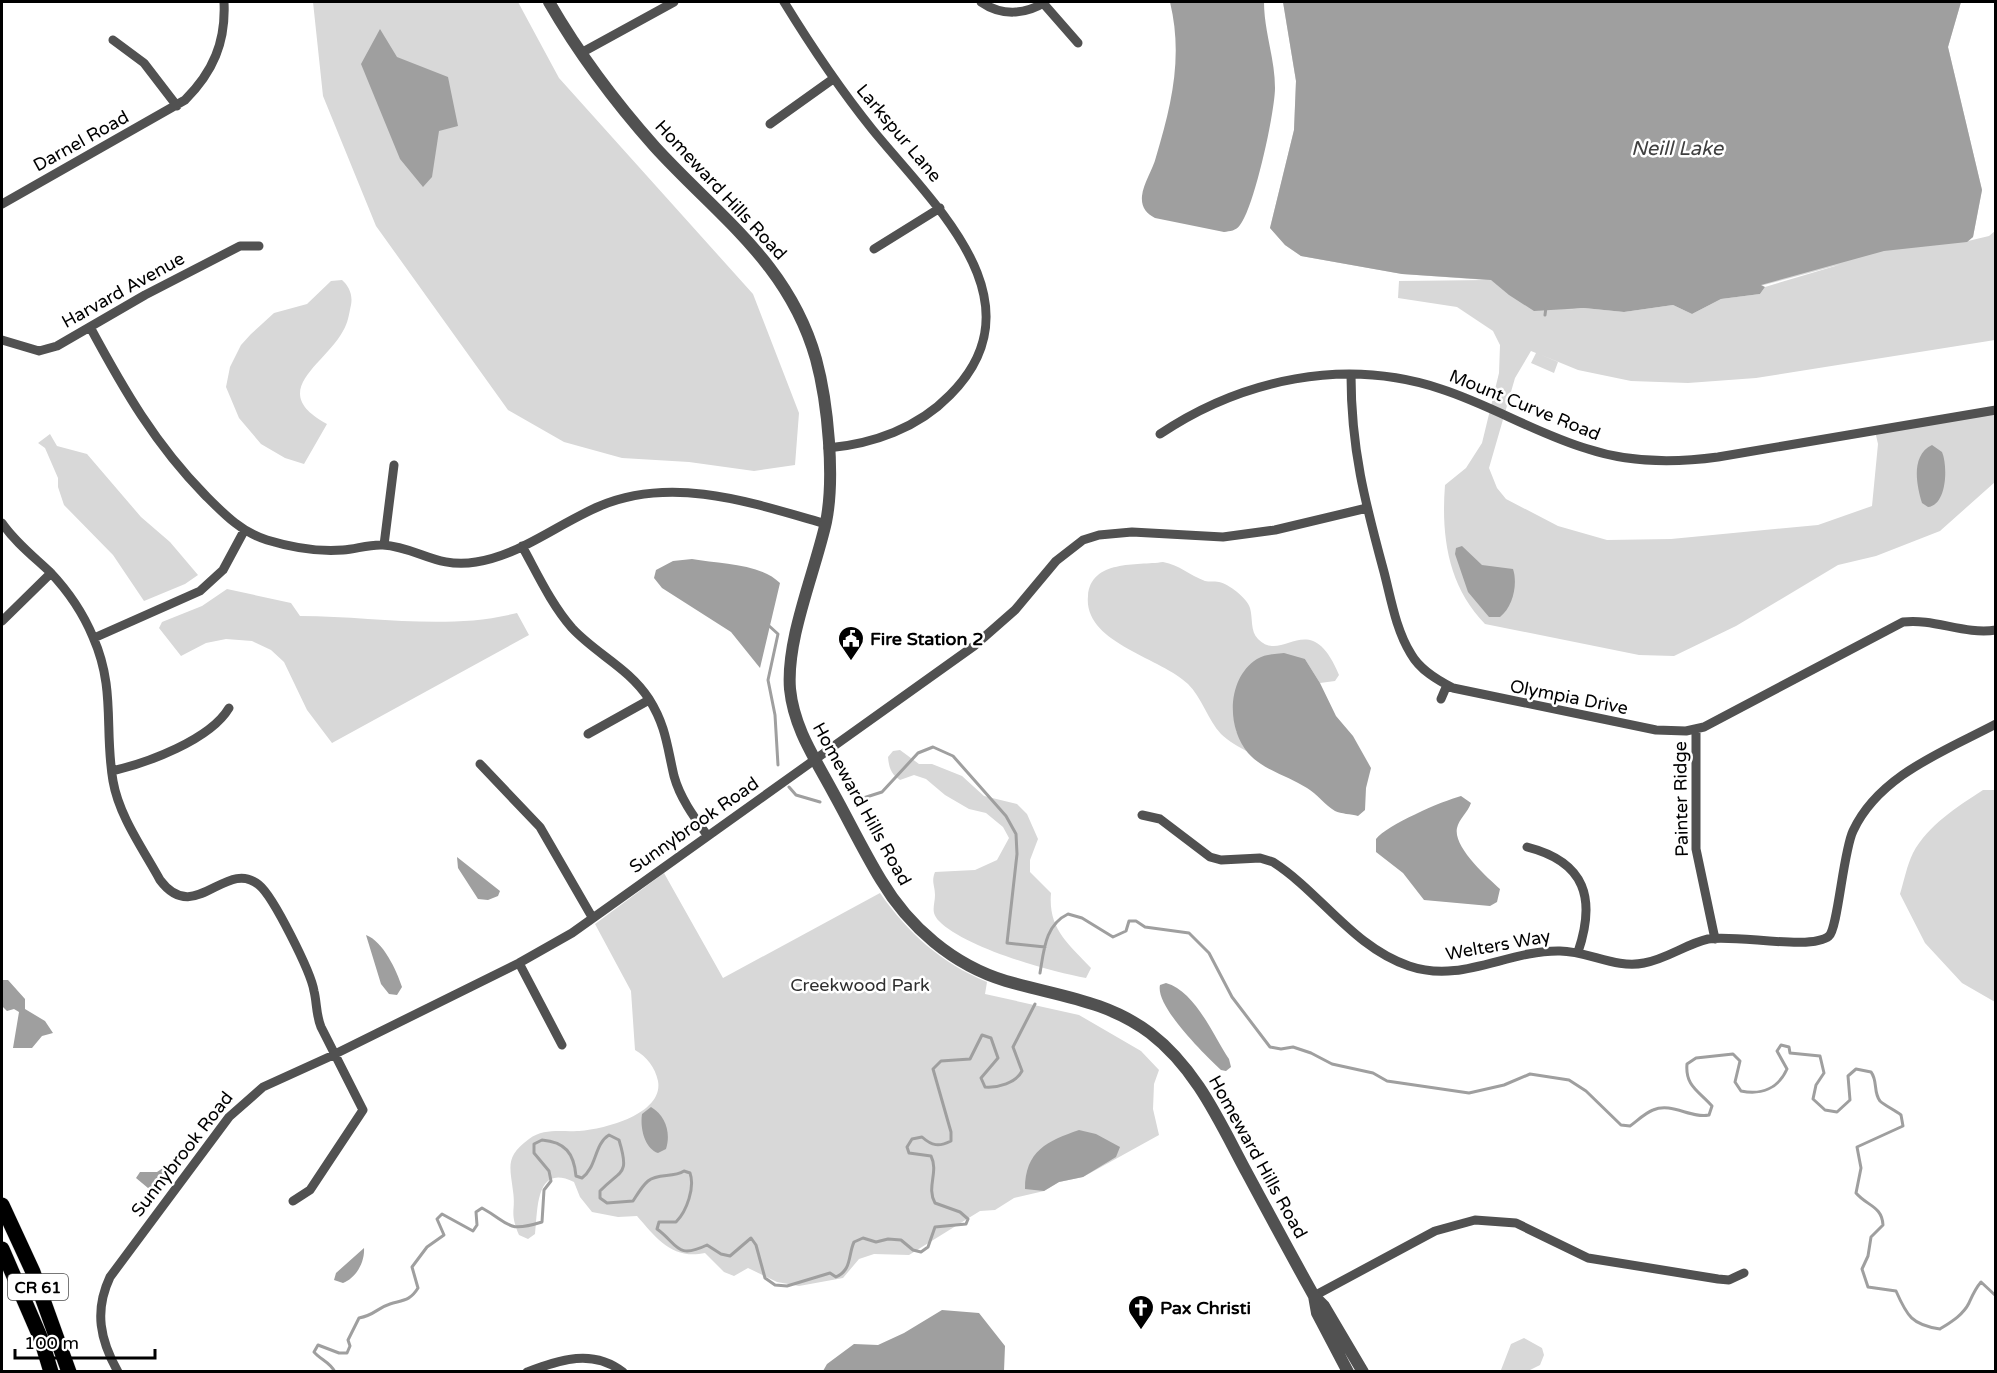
<svg xmlns="http://www.w3.org/2000/svg" width="1997" height="1373" font-family="'Varela Round',sans-serif">
  <rect width="100%" height="100%" fill="#fff"/>
  <path fill="#d8d8d8" fill-rule="evenodd" d="M313,2H518L559,78L753,294L799,413L795,465L754,471L689,462L622,458L564,442L508,410L376,226L323,96Z
    M1283,2H1961L1948,47L1982,190L1973,237L1968,241L1989,236L1995,231V340L1756,378L1688,383L1631,381L1578,370L1539,354L1558,362L1554,373L1531,363L1536,353L1531,351L1515,378L1489,468L1497,488L1506,499L1558,526L1607,540L1671,539L1818,525L1872,506L1878,444L1875,431L1995,410V482L1940,531L1876,556L1838,565L1736,626L1674,656L1639,655L1485,624C1448,586 1441,536 1445,485L1466,468L1482,443L1499,373L1500,345L1493,331L1457,307L1398,298L1399,281L1487,280L1402,274L1301,256L1285,245L1270,228L1294,130L1296,81ZM1842,264L1765,287L1760,294L1721,299L1692,314L1673,305L1624,312L1584,308L1564,310L1760,286Z
    M342,280C349,286 353,295 351,305C349,314 348,323 343,331C325,365 266,391 327,424L304,464L285,458L261,444L239,418L226,387L230,367L241,345L251,334L274,313L307,304L331,281Z
    M50,434L57,446L87,454L141,517L170,542L198,575L185,584L144,601L113,555L64,505L58,487V478L45,448L38,443Z
    M1163,562C1180,565 1189,575 1205,581C1209,582 1214,581 1219,582C1229,584 1247,598 1250,608C1253,618 1250,631 1258,639C1283,665 1310,605 1339,675L1335,681L1320,683L1305,659L1236,731L1248,752C1239,747 1228,741 1221,734C1208,720 1202,698 1188,684C1162,658 1083,643 1088,596C1091,559 1137,566 1163,562Z
    M227,589L291,603L300,616C372,616 446,631 517,613L529,635L332,743L307,710L284,662L271,650L252,641L226,639L206,643L181,656L159,628L162,622L202,606Z
    M900,750L919,764H932L962,776L984,796L1017,804L1027,814L1038,839L1030,860V872L1051,893C1048,929 1068,943 1091,968L1086,978C1050,972 964,947 939,921C930,912 935,905 935,895C935,885 931,882 935,872L975,870L997,860L1009,838L1003,827L986,813L969,809L945,795L926,779L914,775L900,780C891,774 889,768 888,757L893,751Z
    M1983,790H1995V1002L1962,983L1925,943L1900,894C1904,881 1907,865 1913,853C1928,825 1957,807 1983,790Z
    M664,873L723,978L880,893C908,933 941,963 987,982L985,994L1079,1015L1141,1051L1159,1070L1154,1084L1153,1109L1159,1135L1083,1177L1059,1182L1044,1191L1014,1198L995,1210L980,1211L909,1255L874,1254L859,1259L843,1278L799,1286L777,1282L748,1268L734,1276L724,1272L705,1253C673,1260 657,1239 637,1216L618,1217L592,1212L580,1197L574,1182C535,1163 538,1210 535,1234L528,1239L519,1235C509,1211 516,1212 513,1191C510,1166 505,1157 529,1139C544,1128 561,1132 577,1131C603,1130 664,1114 658,1081C655,1067 647,1057 635,1050L631,991L595,924Z
    M1524,1338L1542,1348L1544,1355L1540,1365L1530,1370H1501L1511,1344Z"/>
  <path fill="#9f9f9f" d="M1170,2H1264C1264,31 1275,59 1275,88C1275,112 1254,208 1240,225C1236,231 1230,231 1224,232L1155,218C1146,213 1141,207 1142,196C1143,184 1153,169 1156,157C1172,104 1183,56 1170,2Z
    M1283,2H1961L1948,47L1982,190L1973,237L1967,242L1884,251L1761,285L1765,287L1760,294L1721,299L1692,314L1673,305L1624,312L1584,308L1534,311L1509,295L1491,280L1402,274L1301,256L1285,245L1270,228L1294,130L1296,81Z
    M380,29L397,57L448,77L458,126L439,131L432,177L423,187L400,159L361,64Z
    M1932,445L1942,452C1948,466 1947,505 1928,507L1922,503C1916,484 1911,455 1932,445Z
    M1462,546L1482,565L1513,569C1518,584 1513,607 1500,617H1489L1468,592L1455,554L1456,548Z
    M692,559C719,564 760,563 780,583L760,668L731,632L662,588L654,578L656,570L673,561Z
    M1284,653L1305,659L1320,683L1336,716L1353,736L1371,768L1366,788L1365,810L1358,816C1351,814 1341,814 1335,811C1325,805 1317,794 1307,788C1288,776 1263,770 1248,753C1226,727 1227,678 1257,659C1265,654 1274,654 1284,653Z
    M1461,796L1471,803C1468,812 1459,819 1457,828C1453,847 1487,877 1500,889L1497,902L1490,906L1424,900L1403,873L1376,852V839C1387,825 1442,801 1461,796Z
    M457,857L500,891L498,896L488,900L478,899L458,868Z
    M366,935C383,941 397,971 402,987L397,995L389,994L381,984Z
    M2,980H8L25,999V1009L45,1021L53,1033L42,1036L32,1048H13L19,1012L14,1009L7,1011L2,1006Z
    M1166,983C1195,991 1213,1035 1229,1059L1231,1067L1226,1071L1221,1070C1205,1055 1155,1006 1160,985Z
    M651,1107C666,1116 671,1133 666,1149L658,1153C644,1148 640,1127 642,1114Z
    M1079,1130L1096,1134L1120,1147L1116,1157L1083,1177L1059,1182L1044,1191L1025,1189C1025,1151 1047,1141 1079,1130Z
    M163,1168L167,1173L155,1188H148L136,1178L140,1172H157Z
    M364,1248C365,1262 356,1278 343,1283L334,1280L336,1273Z
    M942,1310L979,1313L1005,1346L1004,1371H823L827,1364L854,1344L878,1345L904,1333Z"/>
  <g fill="none" stroke-linecap="round" stroke-linejoin="round">
    <path stroke="#9f9f9f" stroke-width="3" d="M1545,315L1546,307
      M767,624L778,634L768,680L775,715L778,765
      M789,787L796,795L820,802
      M857,800L882,792L918,753L933,747L953,756L1006,816L1016,834L1017,854L1007,943L1045,947
      M1040,973C1044,950 1045,925 1068,914L1082,918L1113,937L1126,931L1129,921H1136L1145,927L1189,933L1209,953L1232,997L1270,1047L1281,1049L1293,1047L1311,1053L1332,1064L1373,1073L1387,1081L1469,1093L1504,1085L1530,1074L1569,1080L1586,1091L1621,1125L1630,1126C1637,1121 1645,1113 1653,1110C1672,1102 1691,1119 1709,1115L1712,1106C1699,1091 1685,1086 1687,1064L1696,1058L1733,1054L1740,1061L1735,1082L1741,1091C1761,1095 1778,1089 1787,1069L1777,1051L1781,1045L1789,1047L1790,1053L1820,1056L1824,1073L1816,1085L1813,1099L1825,1110L1837,1112L1850,1100L1848,1076L1856,1069L1871,1072C1878,1081 1873,1092 1880,1101C1885,1106 1895,1110 1901,1115L1903,1126L1857,1147L1861,1168L1856,1193C1867,1206 1882,1206 1883,1225L1871,1237L1868,1256L1862,1269L1868,1287L1896,1291C1907,1316 1912,1325 1940,1329C1951,1322 1963,1315 1969,1303C1973,1294 1975,1289 1981,1282L1996,1296
      M1996,1343V1369
      M335,1372C330,1362 321,1360 314,1352L318,1345L339,1353H347L350,1346L348,1340L359,1318C375,1315 377,1308 390,1304C403,1300 410,1301 418,1288L412,1267L427,1247L444,1235L437,1219L442,1214L473,1231L477,1225L476,1212L482,1208C511,1224 506,1233 542,1222L544,1190L551,1181L549,1171L534,1153V1144L542,1140C565,1142 574,1153 576,1176L582,1178C597,1167 594,1144 609,1135L619,1140C630,1176 621,1169 600,1191V1198L607,1203L633,1201C637,1195 642,1186 648,1181C658,1173 673,1178 684,1171L690,1173C695,1187 687,1211 676,1222H659L657,1229C678,1244 676,1260 707,1245L721,1254L730,1256L751,1238L756,1245L765,1278L775,1285L787,1286L830,1273L836,1277C852,1270 848,1255 854,1242L863,1238L876,1242L888,1239L901,1240L913,1250L921,1252L928,1247L935,1227L966,1224L968,1219L960,1212L935,1203C926,1187 939,1172 931,1156L909,1153L907,1147L912,1139L922,1137C932,1146 939,1147 951,1141V1132L933,1069L941,1061L970,1059L982,1035L991,1038L998,1058L981,1078L985,1087C998,1088 1016,1083 1022,1071L1013,1047L1035,1004"/>
    <defs>
      <path id="primary" d="M2,1205L33,1272L69,1372
        M2,1249L41,1339L51,1372"/>
    </defs>
    <use href="#primary" stroke="#dbdbdb" stroke-width="16"/>
    <path stroke="#515151" stroke-width="9" d="M784,2C811,46 839,88 872,129C932,203 1044,301 950,395C918,428 873,444 828,448
      M981,2C1001,16 1025,15 1045,2
      M1043,3L1078,43
      M113,40L144,63L177,106
      M581,53L674,2
      M770,124L833,79
      M2,204L185,100C213,72 226,42 224,2
      M874,249L940,208
      M90,327C124,390 155,444 205,495C224,514 241,532 267,540C290,547 318,552 343,550C356,549 370,544 383,545C417,547 437,569 476,562C521,555 559,523 600,506C673,475 753,503 826,524
      M2,340L39,351L57,346L145,295L240,246H259
      M1351,375C1351,449 1365,502 1384,572C1391,599 1396,630 1411,654C1420,670 1437,680 1453,688L1656,730L1686,731L1704,727L1903,622C1934,618 1964,635 1996,630
      M1160,434C1242,379 1345,357 1441,389C1491,405 1537,434 1588,449C1630,463 1674,463 1718,457L1996,410
      M2,523C15,542 33,556 50,572C68,591 83,613 93,637C116,689 104,729 113,781C119,816 143,849 160,880C195,927 226,857 259,885C273,896 311,972 314,991C317,1003 316,1015 321,1027L363,1110L310,1190L293,1201
      M384,545L394,465
      M522,546C537,573 551,604 572,628C596,654 629,668 649,699C666,726 667,746 674,776C680,798 694,817 707,835
      M2,621L51,573
      M94,638L200,591L223,570L244,531
      M1441,699L1447,685
      M1696,729V849L1715,939
      M588,734L649,700
      M480,764L540,827L592,917
      M112,771C147,763 210,740 229,708
      M1142,815L1160,819L1210,857L1221,860L1260,858L1273,862C1321,893 1353,947 1409,966C1462,984 1507,950 1560,951C1588,951 1616,969 1644,963C1667,959 1686,944 1708,939C1736,934 1811,951 1829,936C1838,928 1843,852 1853,831C1879,775 1945,751 1996,724
      M1527,847C1586,862 1596,899 1578,952
      M519,963L562,1045
      M1314,1296L1435,1231L1475,1220L1516,1223L1588,1258L1718,1279L1729,1280L1744,1273
      M118,1372C100,1340 94,1311 110,1277L229,1117L263,1087L329,1057L519,963L572,933L974,646L1015,610L1056,561L1083,540L1099,535L1132,532L1223,537L1275,530L1367,508
      M527,1372C560,1360 592,1348 623,1372"/>
    <path stroke="#515151" stroke-width="12" d="M549,2C579,54 615,102 655,147C718,216 789,263 816,359C828,403 835,478 826,522C815,572 786,639 790,689C794,729 816,760 834,794C850,823 864,852 881,880C909,927 953,965 1006,981C1057,996 1106,1000 1150,1033C1197,1069 1220,1123 1247,1173C1269,1214 1291,1255 1314,1296
      M1348,1372L1317,1313L1314,1296L1324,1306L1363,1372"/>
    <use href="#primary" stroke="#000" stroke-width="15"/>
  </g>
  <defs>
    <symbol id="civic-pin" viewBox="-11 -11 22 30"><path d="M0 17L-7.5 6A9.5 9.5 0 1 1 7.5 6Z" fill="#000" stroke="#fff"/><path d="M-.6-6.5H3V-4.5H.6V-3L4-1V1h2V6H-6V1h2V-1L-.6-3ZM-1.2 2.5V6h2.4V2.5Z" fill="#fff"/></symbol>
    <symbol id="church-pin" viewBox="-11 -11 22 30"><path d="M0 17L-7.5 6A9.5 9.5 0 1 1 7.5 6Z" fill="#000" stroke="#fff"/><path d="M-1.2-6h2.4v3.5h3.3v2.4h-3.3V6h-2.4V-.1h-3.3v-2.4h3.3Z" fill="#fff"/></symbol>
  </defs>
  <g fill-rule="evenodd">
    <use href="#civic-pin" x="836" y="624" width="30" height="40"/>
    <use href="#church-pin" x="1126" y="1293" width="30" height="40"/>
  </g>
  <g text-anchor="middle" stroke-width="5" stroke-linejoin="round" paint-order="stroke">
    <rect fill="#fff" stroke="#4c4c4c" stroke-width="1.5" x="8" y="1274" width="60" height="26" rx="4.5"/>
    <g font-size="16" font-weight="bold" fill="#000">
      <text x="38" y="1293">CR 61</text>
    </g>
    <g font-size="18" fill="#000" stroke="#fff">
      <text transform="translate(899 133) rotate(50)" y="6">Larkspur Lane</text>
      <text transform="translate(81 141) rotate(-29)" y="6">Darnel Road</text>
      <text transform="translate(721 190) rotate(47)" y="6">Homeward Hills Road</text>
      <text transform="translate(123 290) rotate(-29)" y="6">Harvard Avenue</text>
      <text transform="translate(1525 405) rotate(22)" y="6">Mount Curve Road</text>
      <text transform="translate(1569 697) rotate(11)" y="6">Olympia Drive</text>
      <text transform="translate(1681 799) rotate(-91)" y="6">Painter Ridge</text>
      <text transform="translate(862 804) rotate(61)" y="6">Homeward Hills Road</text>
      <text transform="translate(694 825) rotate(-35)" y="6">Sunnybrook Road</text>
      <text transform="translate(1498 945) rotate(-10)" y="6">Welters Way</text>
      <text transform="translate(182 1154) rotate(-52)" y="6">Sunnybrook Road</text>
      <text transform="translate(1258 1157) rotate(61)" y="6">Homeward Hills Road</text>
    </g>
    <g font-size="18" font-weight="bold" fill="#000" stroke="#fff" text-anchor="start">
      <text x="870" y="645">Fire Station 2</text>
      <text x="1160" y="1314">Pax Christi</text>
    </g>
    <g font-size="18" fill="#2f2f2f" stroke="#fff">
      <text x="860" y="991">Creekwood Park</text>
    </g>
    <g font-size="20" font-style="italic" fill="#404040" stroke="#fff">
      <text x="1677" y="155">Neill Lake</text>
    </g>
  </g>
  <rect width="1997" height="1373" fill="none" stroke="#000000" stroke-width="6"/>
  <path d="M15 1349v9h140v-9" fill="none" stroke="#000000" stroke-width="3"/>
  <text x="24" y="1349" font-size="18" fill="#000000" stroke="#ffffff" stroke-width="4.5" paint-order="stroke">100 m</text>
</svg>
